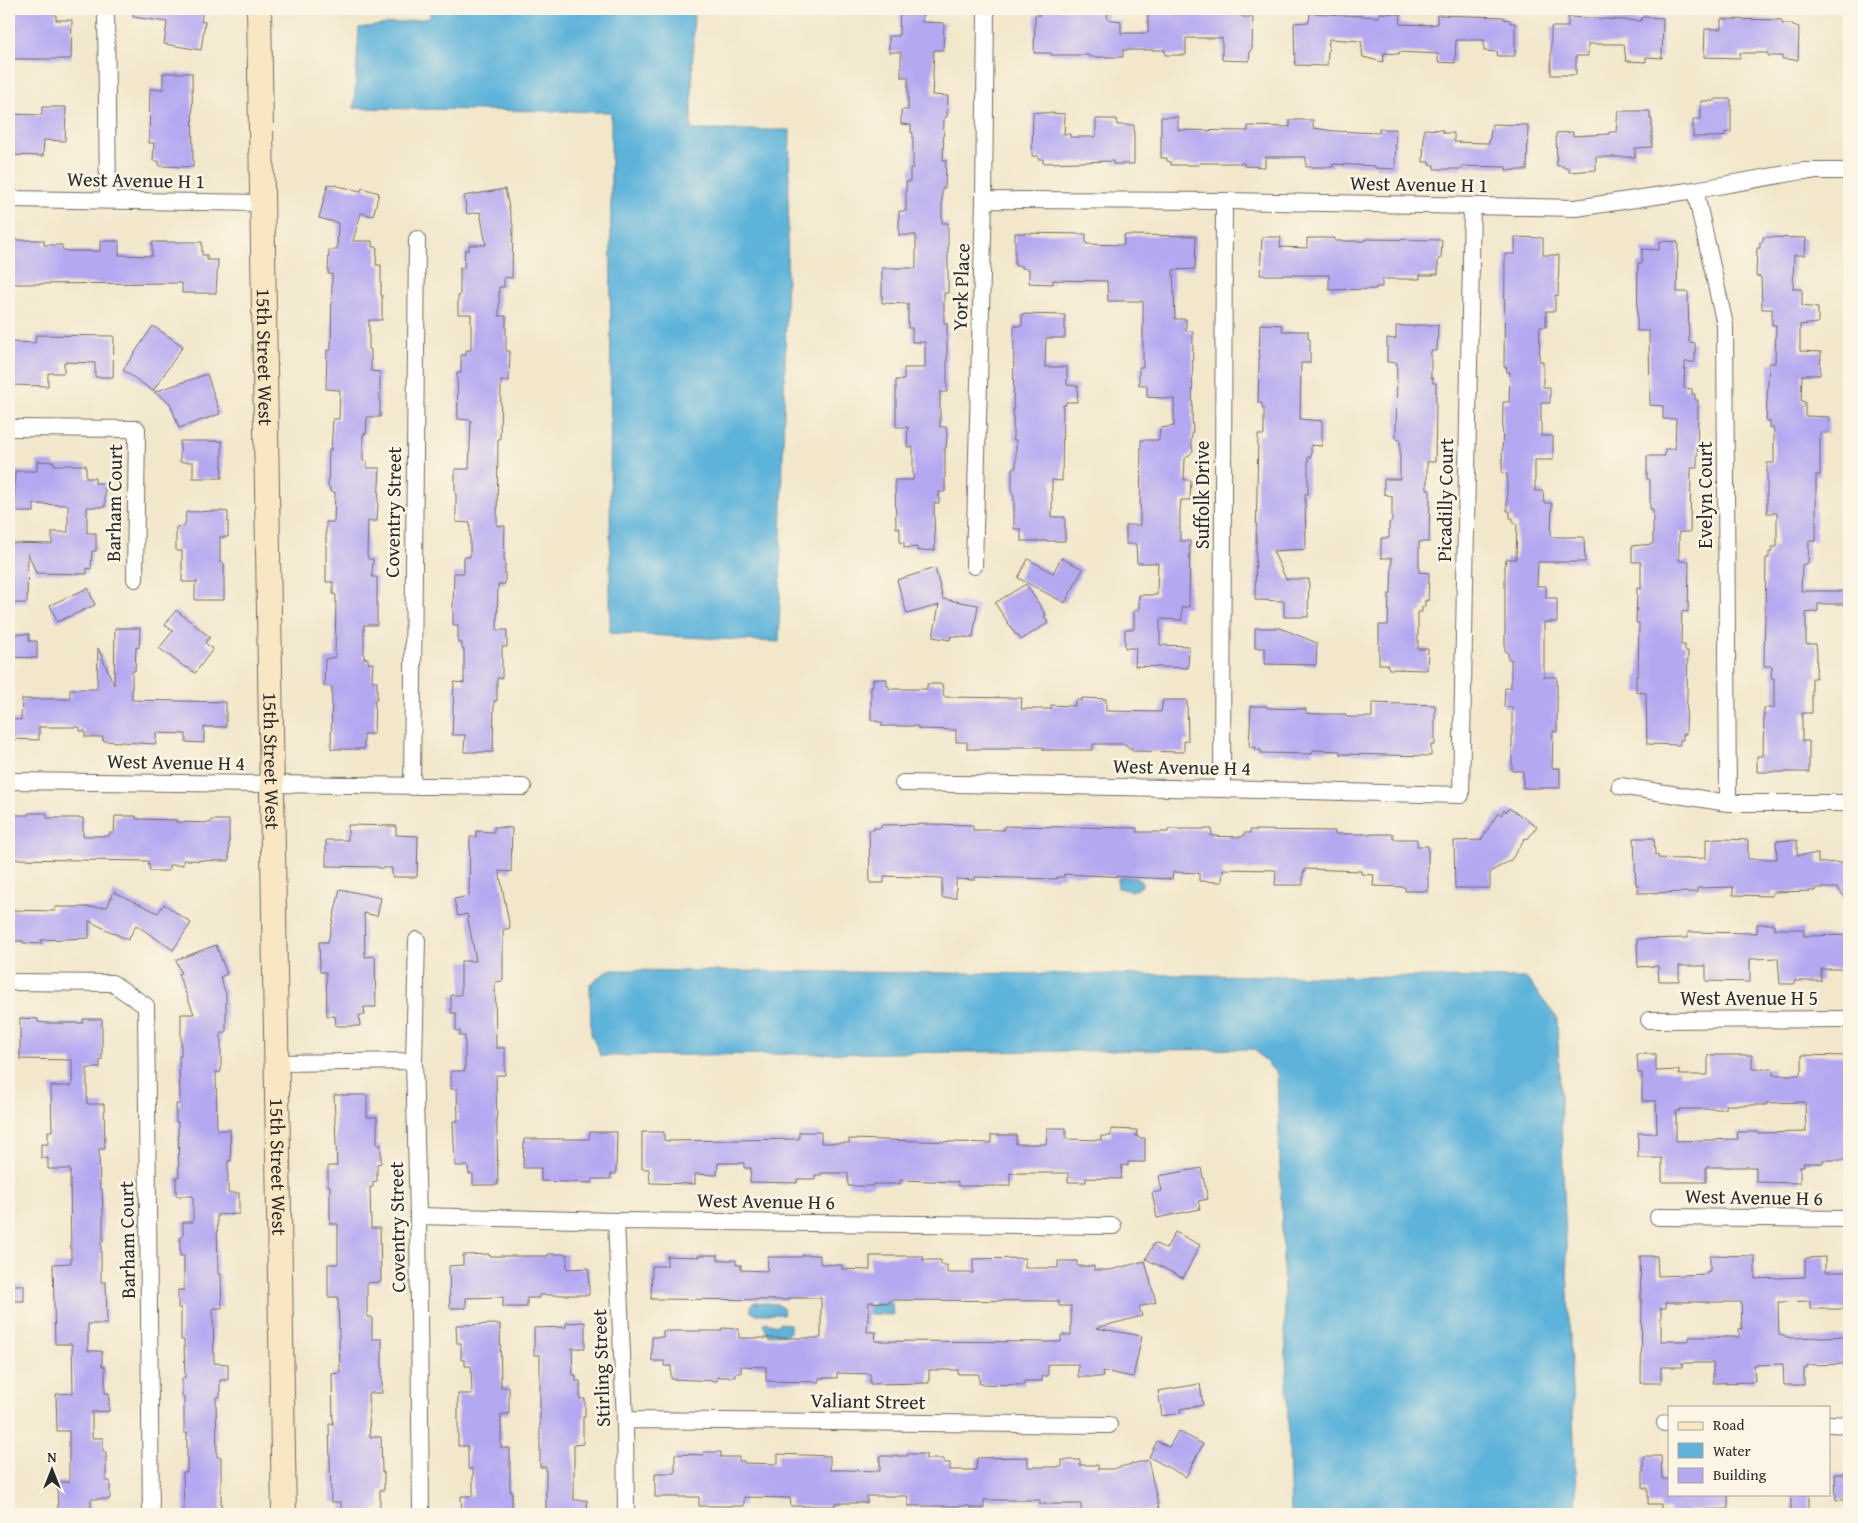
<svg xmlns="http://www.w3.org/2000/svg" width="1858" height="1523" font-family="'Gentium Book Plus',serif">
  <rect width="100%" height="100%" fill="#fcf5e5"/>
  <filter id="ink" filterUnits="userSpaceOnUse"><feTurbulence type="fractalNoise" baseFrequency=".02" numOctaves="2"/><feDisplacementMap in="SourceGraphic" scale="10" xChannelSelector="R" yChannelSelector="G"/><feConvolveMatrix kernelMatrix="1 2 1 2 8 2 1 2 1" color-interpolation-filters="sRGB"/></filter>
  <filter id="wash" filterUnits="userSpaceOnUse"><feTurbulence type="fractalNoise" baseFrequency=".0096" numOctaves="4" result="noise"/><feDisplacementMap in="SourceGraphic" scale="20" xChannelSelector="R" yChannelSelector="G"/><feGaussianBlur stdDeviation="1.12" result="paint"/><feColorMatrix in="noise" values="0 0 0 0 0 0 0 0 0 0 0 0 0 0 0 0 0 1.4 0 .05"/><feComposite in="paint" operator="in"/></filter>
  <g filter="url(#wash)">
    <rect width="100%" height="100%" fill="#f2e7cb"/>
    <path fill="#5db3da" stroke="#446f82" d="M430,9H694L691,130H790L779,642L610,633L611,112L354,108L359,28L430,18Z
      M1121,877L1129,878L1134,877L1142,882V886C1138,889 1134,890 1130,891L1118,888L1117,879Z
      M609,970L1526,978L1557,1018L1577,1514H1291L1277,1074L1254,1049L601,1056L591,1034L590,984Z
      M754,1302L777,1304L784,1309L783,1314H756L751,1312V1306Z
      M878,1302H892L893,1315L871,1314L868,1312V1307Z
      M765,1322L778,1325L780,1323L790,1324V1332L788,1334L769,1335L763,1325Z"/>
    <g id="blocks">
      <path fill="#b4a8f1" fill-rule="evenodd" d="M9,9H56V20H72L71,59H9Z
        M134,9L203,10L201,21L205,22L201,50L164,44L167,22L133,17Z
        M900,9H923L922,22L944,23L943,50H934L932,95L948,96L947,117H944L943,160H946L945,188H942V223H948V293H944V323H947V392H940V427H946L947,434L946,448H945V492H939V503H934L935,550L917,551V547L904,548V542L900,543V528H896L895,480H913V447H907L908,427H896V380H904V368H925V342H912V328H908V304L882,303V268H916V235H899V211H906V182H910V168H913V133H911V125L901,124V110H908V77H901V52H889V36H899Z
        M1046,9L1108,10L1107,19L1121,21V33H1148V10L1170,11V14L1242,13V17H1252L1253,19L1252,49L1250,51L1249,61L1222,60V38H1186V55H1165V50H1123V57H1089V55H1051V53H1034L1035,15H1040V12L1046,13Z
        M1310,13L1379,17V13L1401,14L1400,24L1428,25L1437,24V15L1504,17V19L1510,20V23H1515V56H1497L1498,52L1484,51V40H1456L1455,63L1438,62V54L1399,52V54L1384,53L1383,62L1363,57L1361,41L1329,39L1327,66L1295,65L1294,23L1309,22Z
        M1568,17L1641,21L1642,17L1663,18L1662,58L1646,57V62L1626,61L1624,44H1588V56H1576V75H1551V27H1568Z
        M1721,19L1782,20V24H1793V26L1799,27L1798,60L1782,59V56H1768V53H1740V58L1704,57L1705,29H1721Z
        M163,73H192L193,167L159,166V161H153L154,143H149L150,89H163Z
        M1715,99H1731V132H1725V136L1717,137H1693V119H1701V101H1715Z
        M42,107H66L65,141L44,140L43,156L9,155V114L42,115Z
        M1618,111H1650V119H1652V147L1635,148V157H1596V170L1569,172V168H1564L1563,166H1557L1556,133L1573,132V136L1609,134V132H1616Z
        M1033,112L1065,114L1064,134H1070V137H1096V119H1117V125H1134V164H1113V161L1043,163V159H1038V156H1032Z
        M1161,117H1178V130L1248,131V126L1290,127V120H1313V128L1334,131L1379,133V129H1396L1395,169L1375,168V166L1333,164V167H1306V157H1265V167L1244,166V163H1199V165H1171V162L1167,161V158H1161Z
        M1492,124L1528,125L1527,170H1506V167L1462,166V169H1434V165H1429V162H1423L1424,129L1443,130V133H1454V142L1489,143Z
        M328,184L361,191L362,188L379,193L373,216L361,213L353,241H372V247H377L376,265H381V295H382V320H369V349L371,350V371L380,372V417H367L366,434H363V461H367V468H380L377,521H368L367,554L368,559H373L372,577H377V625H364V658H368V663H373L372,681H377V699H375L374,734H364V749H331L332,687L324,686L325,659L335,657L336,595L333,594V582H326V522H334L335,492H330V488L328,487L329,450H331L333,419H339L340,390L326,389L327,350H331L332,274H328L329,250H337L338,223L319,218Z
        M505,189L513,226L512,278L504,277V287H499V316H506V351H510L509,381H501L500,439H498L497,526H505L504,559H505V584H498L497,630H507V647H502V678H497V701H494L493,752H464L465,735H452L454,682L464,683V649H462V643H458V625H453V606L454,573H464V557H470V523L456,522V494H455V469H469L471,420L458,419L457,373H461V355H466V350H471V314H458V296H460V268H464L465,250H469V245H486L480,212L467,214L464,196Z
        M1015,233L1086,234V244L1124,245V235L1196,236L1195,269L1173,270L1175,319H1186V331H1193L1192,420L1193,429L1191,441L1193,451L1185,459L1184,480H1191L1190,500H1181L1180,510V541H1190L1189,607H1182V620L1160,619V645L1189,646L1188,668L1135,666L1136,648H1125V629H1134V610H1139V595H1157L1158,563H1137L1136,544H1126V525H1140L1141,440H1159L1160,428L1174,426V399L1147,397V385H1139V367H1143V301H1108L1107,281L1053,280V284L1029,283V269L1022,268V266H1015Z
        M1262,237H1281L1280,247L1307,248V238H1335V241H1365V239L1442,240L1441,259H1438V274H1433V275H1420V279H1382V287H1376V289L1329,290V275H1260Z
        M1515,237L1543,238V255H1559L1558,296L1555,295V311H1546V327H1540L1539,361H1543V387H1550V403H1541V436H1553V460H1535V491H1543L1544,503H1552L1551,537H1584L1585,562H1538L1537,586H1546V598H1557V622H1544V677H1557V732L1553,731L1552,768H1560V788H1523V771H1512V707H1504L1505,688H1511V659H1508V652H1505V566L1506,559H1516L1517,523H1513V518H1510V511H1507V474L1502,473L1503,402H1509L1510,372H1507L1506,367H1504L1505,254H1515Z
        M1763,237L1806,238L1805,255H1794L1793,289H1801L1802,291V306L1818,308V323L1800,325V351L1821,352L1820,375H1802L1801,401L1805,402V416L1829,417L1828,433H1820V475H1816V541H1809L1808,563L1802,565L1801,591H1849V604H1818V611L1806,613V644H1816L1817,655L1816,678H1812V713H1802V741H1809V772H1757V756H1763L1764,708H1774V678H1771L1772,666H1764L1766,558H1769V552H1772V547H1777V513H1767V463H1774V432L1773,428H1770V421H1766L1769,363H1775L1776,325H1772V309H1762L1761,277L1756,276L1757,248H1760V242H1763Z
        M9,240H44V245H62V249L67,251H100V241H119V255L152,256V242H202V255H207V260H218L216,293H182V284L180,283L17,284L9,281Z
        M1660,241L1678,242L1677,292H1688L1689,342L1695,343V362H1685L1684,388L1692,389V394H1695V400H1698L1697,468H1691L1690,532H1679V561H1689L1688,612L1682,611L1681,639V645H1685V651H1688L1686,734H1683V740H1680V745L1647,744L1646,693L1636,692V676H1638L1639,623H1636L1637,588L1641,589V562H1632V546L1653,544V509H1650V480L1647,479V456H1665V449H1675L1676,419H1663V406L1650,405L1649,331H1637L1638,263H1642V249L1659,250Z
        M1022,314L1065,315V338H1046L1045,367H1067V385L1078,386L1077,402H1066V405H1063L1062,481L1052,480V517H1065V541H1021V529H1014V494H1012V468H1016V440H1013L1014,326H1022Z
        M1260,324L1282,325V331H1308V339H1310V363H1301L1300,419L1322,421V446L1311,445V457H1308V494H1305L1306,549L1273,551L1286,579H1309L1308,617H1284V601L1255,600L1258,435H1264V408H1262V403H1258Z
        M1415,325H1438L1437,351H1431V378H1433V383H1436V406L1435,462H1427V490H1430L1429,542H1419V572L1429,573L1428,601L1425,600V607H1422V612H1418V649H1428L1427,670L1389,669L1387,664H1379V625H1388L1389,594H1391L1392,558H1381V538H1389V523L1392,521V496L1384,494V479H1400V440L1396,439L1397,363L1387,362V338L1396,339V326H1415Z
        M153,326L183,346L153,391L123,370Z
        M36,335L114,336L113,377H95V363L64,362V373H48V386L9,385V342L35,343Z
        M207,374L220,414L179,428L170,403L154,392Z
        M180,441H222V478H193V462H180Z
        M37,461L54,462V465H86V478H95V483H105V507H87V533H96V551H92L91,569L87,568V574L36,573L28,553L27,603H9V543L52,544V532H68V505L34,504V512H14L15,471H37Z
        M220,511L228,512V537H220V563H224V600H195V586L198,582H182V551H176V527L185,526L186,512Z
        M1061,558L1083,569L1065,603L1018,578L1028,559L1053,573Z
        M935,568L943,599L978,605L973,638L951,636L950,640L933,637L939,605L907,614L897,580Z
        M1026,584L1046,615L1044,616L1048,623L1021,640L1017,634L1016,635L995,603Z
        M88,588L95,605L57,622L50,605Z
        M176,610L210,637L205,643L213,649L195,673L187,667L186,668L159,648L173,631L165,625Z
        M115,628H140L139,648L136,647L135,671H132V700L226,702V727H204V743L186,742V734L156,733V744L103,741V737H85V731H80V727H39V740L9,739V719L21,720L22,699H70V689H97L98,648L114,685Z
        M1255,628H1280L1317,643L1316,665L1265,664V648H1255Z
        M9,634H29V641H37V658L9,657Z
        M873,679H887V686H889V689H927V684H942L944,697L1022,698L1021,709H1051V705L1075,706V700H1082V698L1106,699V711L1161,712L1163,700H1187L1188,741H1184V752L1132,751V748H1127V745L1122,744H1093V750H1043V747H1011V749H967V742H956V730L918,729V726H882V722H876V720H871V686H873Z
        M1372,703L1435,705V745H1431V756L1340,754V751L1313,750L1312,754L1261,753V750H1255L1256,747H1249L1251,706H1267V708L1306,709V713L1315,714H1346V717H1372Z
        M1509,808L1537,826L1528,839L1525,838L1511,860L1490,872V888H1455L1454,841L1481,840L1498,813L1501,815L1504,810L1506,812Z
        M28,813H47V818H83V836H109V833H114L115,816H136V819L176,820V822L211,823V820H229V861L183,860V865H169V871H150L148,861L11,859L12,815H28Z
        M930,824L973,825V830H1004V826L1137,828V832H1168V829H1212L1211,836L1239,837L1244,836V833H1250V830L1335,831V834H1393V839H1417V846H1428V891H1405V887L1373,886L1374,875L1361,874V871L1305,869V872H1303V885H1275L1276,870L1223,869L1222,882L1199,881V873L1173,872L1172,879L1064,874V877H1057V879L975,877V880L956,879V898H942V878L884,876V883H870L869,830H874V828H881V825Z
        M348,825L396,826V835L418,836L417,877H392V868H378V867L326,866V840H348Z
        M494,827L512,828L511,872L499,871L510,928L503,930V981L495,982L496,1048H505V1075H496L498,1185H473V1174H469L468,1166H455L453,1121H458L457,1089H451V1071H465V1036H460V1031H456V1013H451V995H461V961H476L467,914L458,916L454,899L469,896L470,837H476V831L494,832Z
        M1634,838H1654L1655,855H1658V858L1678,859L1706,858V839H1724L1748,840V859H1777L1776,841L1797,840V855L1818,854V863L1849,862V902L1837,888H1815V891L1772,892V896L1733,895V887L1697,888V892L1638,893V885H1636Z
        M340,889L381,898L377,916L364,913L365,957L375,956L376,1007H364L365,1015H359L360,1026H336L335,1016H327L326,972H320L319,942H328Z
        M114,892L158,913L164,904L191,923L173,950L136,925L128,940L89,921V938L41,940V944L23,943V941H9V910L55,911V907H107Z
        M1757,924H1774V929H1803L1804,936L1849,935V969H1821V981H1794V984H1780L1778,958L1750,959V982L1706,981V966H1679V981H1659L1658,966L1638,967L1637,939L1688,938V932L1757,933Z
        M216,945L227,974L220,977L226,994V1032H221V1072H216L217,1130H230L231,1161H228V1193H239V1214L217,1215L218,1274H221L222,1308H213L214,1363L228,1364V1380H220V1397H216L217,1457H221V1514H184L183,1472H187V1433H184V1397H182V1378H185L184,1340H181V1308H178V1290H184V1256H180V1237H183V1222H193V1196H176V1177H179L178,1122H176V1104H180L179,1056H181V1014H194L178,974L181,973L176,960Z
        M20,1018L38,1019V1022L45,1023H83V1019H102V1060H100V1068H87V1104H104L105,1149H99L100,1189H102L103,1211V1241H101V1282H106L107,1324H88V1351H102V1366H105V1393H109V1411L92,1412V1438H103V1452H106V1481H110V1499H91V1511H90V1514H58L57,1482H69V1431H57L56,1394L73,1393L72,1344H55L53,1264L71,1263L70,1169H48V1158H41V1144H48V1131H52L51,1086H72V1060L20,1059Z
        M1637,1054H1656V1071L1679,1070V1075H1708V1055H1752V1069H1773V1075H1800V1071H1802V1055L1848,1056V1072H1849V1160H1823V1163H1803L1804,1166H1800V1183L1756,1182V1167H1706V1182H1662V1158H1638V1133H1657L1656,1101H1642V1073H1638ZM1805,1102L1806,1132L1758,1133V1132H1737L1738,1139L1676,1141V1111H1680V1109H1726V1105H1766V1103Z
        M334,1095H367V1117H377V1145H381V1163L377,1164V1181L373,1182V1187H370L371,1228H380L381,1282L367,1283V1317H372V1339H382V1393H368L370,1437H381L382,1472H384V1490H380V1509H375V1514H341V1502H331L329,1424H333L332,1374L340,1373L338,1299V1297H328V1264H337L338,1262V1224H330V1186H328V1166H337Z
        M1047,1128H1066V1139L1101,1140V1136H1111V1129L1137,1130L1136,1136H1138V1138H1145V1162H1128V1166L1122,1165L1121,1179L1086,1178V1182H1068V1173H1010V1186H958V1182L900,1180V1184H873V1186H848V1173H821V1175H815V1179H797V1183L750,1182L751,1168H744V1163H718L717,1175L695,1174V1184L650,1183L649,1169H642V1132H664V1140L668,1141L799,1139V1132H821V1143H849V1139L991,1143V1135H1016V1144H1046Z
        M590,1132H617L616,1174H611V1179H592V1183L541,1181V1168H523L524,1139H589Z
        M1201,1168L1208,1199L1198,1201L1200,1209L1157,1218L1152,1193L1162,1191L1159,1176Z
        M1175,1232L1200,1245L1183,1278L1146,1259L1154,1243L1166,1249Z
        M489,1254V1256H548V1254H567V1269L589,1268V1295H539V1298H527V1307H503V1297L466,1298V1308H450L449,1266L463,1265V1255Z
        M699,1255H718V1260H736V1265H741V1270L767,1271L768,1257H802V1255H820V1264L842,1265V1269L870,1270V1256H923V1260H941V1265H947V1273H973V1259L1025,1258V1268H1058V1261H1077V1266H1094V1270H1110L1145,1261L1156,1302L1139,1307L1142,1316L1096,1328L1142,1336L1133,1377L1102,1371L1103,1377H1078V1364H1048V1376H1042V1381H1024V1385L979,1384V1374H958V1370H929V1383L870,1384V1374L837,1373V1378H819V1382L766,1381V1367L741,1366V1373H735V1377H717V1381L671,1379V1366H664V1361H652V1337H663V1331H721L722,1328L739,1329V1338H821V1298H788V1300L651,1299L652,1266H667V1256L699,1257ZM890,1300L1059,1301V1306H1071V1335H1061V1342L875,1341L876,1332H867L869,1302L890,1303Z
        M1710,1255L1755,1256V1279L1805,1277V1259L1807,1258L1825,1257V1272H1849V1309H1810V1301L1778,1302L1779,1335L1791,1338L1849,1336V1364L1807,1365V1368H1804V1385H1784L1783,1364L1754,1365L1755,1382L1713,1383V1363H1682V1367H1661V1383H1641L1642,1299L1641,1300L1640,1256H1657L1658,1276L1707,1274V1271H1710ZM1666,1302H1741L1742,1329H1739V1337H1689V1341H1661V1308H1666Z
        M9,1285H24V1301H9Z
        M585,1322V1348H572L573,1375H576V1381H580V1399H585V1417H583V1444L574,1445V1500H587L588,1514H546V1467H540V1355H534V1328L566,1327V1323Z
        M500,1324L501,1387H509V1414H501V1448H510V1491H512V1513H504V1514H462L461,1496H473V1469H468V1446H458V1394H472L471,1366H465V1360H461V1343H457L456,1325Z
        M1200,1384L1203,1405L1180,1409L1181,1413L1162,1416L1158,1391Z
        M1178,1431L1203,1444L1186,1477L1149,1457L1157,1441L1169,1447Z
        M703,1452H721V1457H739V1461H744V1463L778,1464V1454L830,1456V1470H846L880,1471V1456H907V1454H926V1459H944V1463H950V1470H976L977,1458L1028,1457V1467H1062V1460H1080V1465H1098V1469H1112L1148,1460L1159,1508L1137,1513L1135,1507L1122,1511H1081V1504H1040V1500H984V1508H970V1506H908V1496H867V1503H835V1506H791L790,1498L744,1497V1506H699V1497H655V1473H675V1454L703,1455Z
        M1643,1456H1661L1662,1479H1669V1494H1728V1509L1688,1510L1689,1513H1669V1510H1661V1504H1648V1488H1643Z
        M1835,1474H1849V1500H1836Z
        M1791,1494H1809V1512H1791Z"/>
    </g>
  </g>
  <g filter="url(#ink)">
    <use href="#blocks" fill-opacity="0" stroke="#716d63" stroke-width="1"/>
    <g fill="none" stroke-linecap="round" stroke-linejoin="round">
      <defs>
        <path id="street" d="M106,9L108,201
          M1695,190L1725,325L1728,803
          M9,199L262,203
          M984,200L1224,201L1576,208L1695,190L1803,171H1849
          M9,428L137,429L135,579
          M974,566L984,200L986,9
          M9,781L523,787
          M903,783L1222,789L1461,795L1472,206
          M1620,786L1728,803H1849
          M412,787L417,239
          M1222,789L1224,201
          M417,940L414,1061L418,1216L421,1514
          M9,982L112,983L146,1006L151,1514
          M1649,1020L1849,1019
          M278,1063L414,1061
          M418,1216L616,1221L1113,1226
          M1658,1217L1849,1219
          M616,1221L625,1420L626,1514
          M625,1420L1109,1425
          M1665,1423H1669
          M1829,1424L1849,1425"/>
        <g id="secondary">
          <path id="s1" d="M259,9L284,1514"/>
        </g>
      </defs>
      <use href="#street" stroke="#716d63" stroke-width="18"/>
      <use href="#secondary" stroke="#716d63" stroke-width="26"/>
      <use href="#street" stroke="#fff" stroke-width="16"/>
      <use href="#secondary" stroke="#f9e7c3" stroke-width="24"/>
    </g>
  </g>
  <g text-anchor="middle" stroke-width="5" stroke-linejoin="round" paint-order="stroke">
    <g font-size="20" fill="#2b2b2b" stroke="#fcf5e5">
      <text transform="translate(136 180) rotate(1)" y="7">West Avenue H 1</text>
      <text transform="translate(1419 184) rotate(1)" y="7">West Avenue H 1</text>
      <text transform="translate(961 287) rotate(-88)" y="7">York Place</text>
      <text dy="7" stroke="none"><textPath href="#s1" startOffset="348">15th Street West</textPath></text>
      <text transform="translate(1202 495) rotate(-90)" y="7">Suffolk Drive</text>
      <text transform="translate(1705 495) rotate(-90)" y="7">Evelyn Court</text>
      <text transform="translate(1445 500) rotate(-89)" y="7">Picadilly Court</text>
      <text transform="translate(114 503) rotate(-89)" y="7">Barham Court</text>
      <text transform="translate(393 512) rotate(-89)" y="7">Coventry Street</text>
      <text transform="translate(176 762) rotate(1)" y="7">West Avenue H 4</text>
      <text dy="7" stroke="none"><textPath href="#s1" startOffset="752">15th Street West</textPath></text>
      <text transform="translate(1182 767) rotate(1)" y="7">West Avenue H 4</text>
      <text x="1749" y="1005">West Avenue H 5</text>
      <text dy="7" stroke="none"><textPath href="#s1" startOffset="1158">15th Street West</textPath></text>
      <text transform="translate(1754 1197) rotate(1)" y="7">West Avenue H 6</text>
      <text transform="translate(766 1201) rotate(1)" y="7">West Avenue H 6</text>
      <text transform="translate(397 1227) rotate(-91)" y="7">Coventry Street</text>
      <text transform="translate(127 1240) rotate(-91)" y="7">Barham Court</text>
      <text transform="translate(601 1368) rotate(-92)" y="7">Stirling Street</text>
      <text transform="translate(868 1401) rotate(1)" y="7">Valiant Street</text>
    </g>
  </g>
  <rect width="1858" height="1523" fill="none" stroke="#fcf5e5" stroke-width="30"/>
  <rect x="1668" y="1406" width="162" height="90" fill="#fcf5e5" stroke="#a8a49b"/>
  <rect x="1678" y="1422" width="25" height="8" fill="#f9e7c3" stroke="#a8a49b"/>
  <text x="1713" y="1430" font-size="15" fill="#2b2b2b">Road</text>
  <rect x="1678" y="1443" width="25" height="15" fill="#5db3da" stroke="#a8a49b"/>
  <text x="1713" y="1456" font-size="15" fill="#2b2b2b">Water</text>
  <rect x="1678" y="1468" width="25" height="15" fill="#b4a8f1" stroke="#a8a49b"/>
  <text x="1713" y="1480" font-size="15" fill="#2b2b2b">Building</text>
  <g transform="translate(52 1470)" stroke="#fcf5e5" stroke-width="4" paint-order="stroke">
  <path d="M0-4L9 19L0 12L-9 19Z" fill="#2b2b2b"/>
  <text y="-8" font-size="14" font-weight="bold" text-anchor="middle" fill="#2b2b2b">N</text>
  </g>
</svg>
